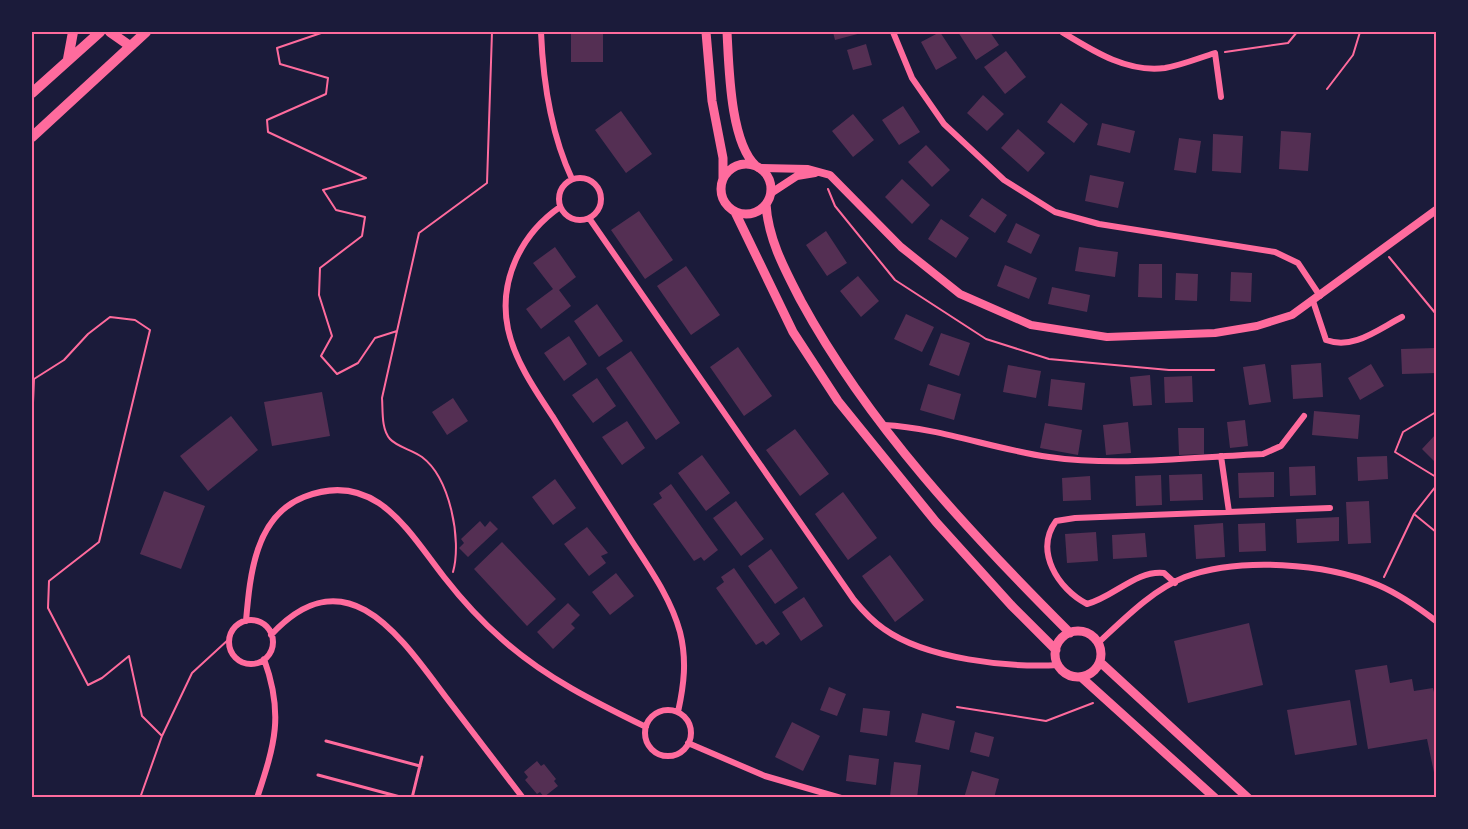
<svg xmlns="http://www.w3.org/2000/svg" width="1468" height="829" font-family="Cabin,sans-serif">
  <rect width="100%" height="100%" fill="#1b1b3a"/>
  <path fill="#542f53" d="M571,32H603V62H571Z
    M833,32H865L835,40Z
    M940,32L957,58L936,70L921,42Z
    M958,32H990L999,45L976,60Z
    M866,44L872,65L853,70L847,50Z
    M1006,51L1026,77L1005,94L984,67Z
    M983,95L1004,114L987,131L967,113Z
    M1061,103L1088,124L1074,143L1047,122Z
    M903,106L920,132L899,145L882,120Z
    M621,111L652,154L626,173L595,130Z
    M853,114L874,140L853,157L832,131Z
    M1102,123L1135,131L1130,153L1097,145Z
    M1018,129L1045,153L1028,172L1001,148Z
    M1281,131L1311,133L1308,171L1279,169Z
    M1213,134L1243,136L1241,173L1212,171Z
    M1179,138L1201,141L1196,173L1174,170Z
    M926,145L950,170L932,187L908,162Z
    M1090,175L1124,182L1118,208L1085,201Z
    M902,179L930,205L912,224L885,197Z
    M982,198L1007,215L995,233L969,216Z
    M639,211L673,260L645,279L611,230Z
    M941,219L969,238L956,258L928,239Z
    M1016,223L1040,235L1031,254L1007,242Z
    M826,231L847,263L827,276L806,245Z
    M555,247L576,277L559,290L571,306L541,329L526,309L553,289L533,263Z
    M1079,247L1118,252L1115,277L1075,271Z
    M1139,264H1162V298L1138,297Z
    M1005,265L1037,278L1029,299L997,286Z
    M686,266L720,315L691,335L657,286Z
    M1231,272L1252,273L1251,302L1230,301Z
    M1176,273L1198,274L1197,301L1175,300Z
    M858,276L879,301L861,317L840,291Z
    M1052,287L1090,295L1087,312L1048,304Z
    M597,304L623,341L599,357L574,321Z
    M906,314L934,327L922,352L894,339Z
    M941,333L970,343L959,376L929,365Z
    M569,336L587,364L564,381L544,353Z
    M738,347L772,396L744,416L710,367Z
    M1436,348V373L1402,374L1401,349Z
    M631,351L680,423L656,440L606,368Z
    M1321,363L1323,397L1293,399L1291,365Z
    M1265,364L1271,402L1249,405L1243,367Z
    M1371,364L1384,386L1360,400L1348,378Z
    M1008,365L1041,371L1036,398L1003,392Z
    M1150,375L1152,405L1133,406L1130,377Z
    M1192,376L1193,402L1165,403L1164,377Z
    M597,378L616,406L593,423L572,395Z
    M1051,379L1085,383L1082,410L1048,406Z
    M928,384L961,394L954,420L920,410Z
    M322,392L330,436L272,446L264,402Z
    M453,398L468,421L447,435L432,412Z
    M1314,411L1360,415L1358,439L1312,435Z
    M231,416L258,450L208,491L180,456Z
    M1245,420L1248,446L1230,448L1227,422Z
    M627,421L645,448L622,465L602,437Z
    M1128,422L1131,453L1106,455L1103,425Z
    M1045,423L1082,430L1078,455L1040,448Z
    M1178,428H1204V454L1179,455Z
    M795,429L829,474L800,496L766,450Z
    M1436,434V463L1422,449Z
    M702,455L730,493L706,511L678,473Z
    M1387,456L1388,479L1358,481L1357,457Z
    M1315,466L1316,495L1290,496L1289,467Z
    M1274,472V497L1239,498L1238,473Z
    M1202,474L1203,500L1170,501L1169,475Z
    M1161,475L1162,505L1136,506L1135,476Z
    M1090,476L1091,500L1063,501L1062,478Z
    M555,479L576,508L553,525L532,497Z
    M671,484L718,550L704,561L701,557L694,561L653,504L662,498L659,493Z
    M164,491L205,506L181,569L140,554Z
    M843,492L877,538L848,560L815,514Z
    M736,501L764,539L741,556L713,518Z
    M1369,501L1371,543L1348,544L1346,502Z
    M1339,517V541L1297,543L1296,519Z
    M480,521L485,527L490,521L498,529L468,557L459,548L464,543L461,539Z
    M1223,523L1225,557L1196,559L1194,525Z
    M1265,523L1266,551L1239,552L1238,524Z
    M587,527L608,553L601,556L606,563L589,576L564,544Z
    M1096,532L1098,561L1067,563L1065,534Z
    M1145,533L1147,557L1113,559L1112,535Z
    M502,542L556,599L527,626L474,569Z
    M771,549L798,588L775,604L748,566Z
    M890,555L924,600L895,622L862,576Z
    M734,568L780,634L766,645L763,641L756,645L716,588L724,582L721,577Z
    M616,573L634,596L610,615L592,592Z
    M804,597L823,626L801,641L782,612Z
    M568,603L580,615L571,624L575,628L553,649L537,632Z
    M1249,623L1263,685L1188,703L1174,641Z
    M1387,665L1390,683L1412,679L1414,691L1433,688L1436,701V782L1427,739L1368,749L1355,670Z
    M829,687L846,694L837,716L820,710Z
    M1350,700L1357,745L1295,755L1287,710Z
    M863,708L890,711L887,736L860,732Z
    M922,713L955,721L949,750L915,742Z
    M792,722L820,736L803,771L775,757Z
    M975,732L994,737L989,757L970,752Z
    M849,755L879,759L876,785L846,781Z
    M537,761L541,766L544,764L556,779L554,781L558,786L544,797L540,792L537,794L525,780L528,777L524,772Z
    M894,762L921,765L917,798L890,796Z
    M972,771L999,779L994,798H964Z"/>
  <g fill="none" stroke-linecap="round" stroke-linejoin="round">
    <path stroke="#ff6b9d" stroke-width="2" d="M324,32L277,48L280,64L328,78L326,94L267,120L268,132L366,178L323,190L336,210L365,217L362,236L320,268L319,295L332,336L321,356L337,374L358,363L375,338L397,331
      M1225,52L1288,43L1297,32
      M1327,89L1353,55L1360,32
      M828,189L835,206L895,280L986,339L1049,359L1169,370H1214
      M1389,257L1436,314
      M1436,412L1403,432L1395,452L1436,477
      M32,426L34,379L64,360L88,334L110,317L135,320L150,330L99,542L49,581L48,608L88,685L102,678L129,656L142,716L162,736
      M1414,514L1436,532
      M453,572C462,540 450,478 422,457C413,450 397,447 390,439C381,429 383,410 382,398L419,233L487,183L492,32
      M1384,577L1414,514L1436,486
      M957,707L1046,721L1093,703
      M140,798L162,736L192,673L229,639"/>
    <path stroke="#ff6b9d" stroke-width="3" d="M326,741L420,766
      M318,775L404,798
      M412,798L422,757"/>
    <path stroke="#ff6b9d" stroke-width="6" d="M541,32C543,81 551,134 572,179
      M893,32L912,78L944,124L1004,180L1055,212L1099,224L1275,252L1298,263L1320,296
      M1062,32C1093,51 1127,73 1165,68C1182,65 1199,58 1215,53L1221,97
      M559 199a21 21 0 1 1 42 0a21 21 0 1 1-42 0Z
      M560,207C521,234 498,281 508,329C515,361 535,390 553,417C577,456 602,494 626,532C646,564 670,595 680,632C687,660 684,685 678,712
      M589,218L854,600C863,611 872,621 884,629C926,659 1009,668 1059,665
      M1313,301L1326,340C1353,350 1377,330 1402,317
      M884,425C940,428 993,449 1049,457C1119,467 1192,457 1263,454L1281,446L1304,416
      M1221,456L1229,512
      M1175,583L1164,573C1136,570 1114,597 1087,604C1058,589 1034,551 1056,521L1075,518L1330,508
      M229 642a22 22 0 1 1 44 0a22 22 0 1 1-44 0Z
      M246,621C250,575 255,516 304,497C375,469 408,531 444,577C462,600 481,621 503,640C546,678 595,702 646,727
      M271,635C346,554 400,636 445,696C471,730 497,764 523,798
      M1098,643C1124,619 1152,590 1185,577C1240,557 1325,563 1378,585C1399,594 1419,608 1436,621
      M645 733a23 23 0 1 1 46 0a23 23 0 1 1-46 0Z
      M688,743L765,776L841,798
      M257,798C275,744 284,714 264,659"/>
    <path stroke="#ff6b9d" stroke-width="8" d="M759,168L808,169L830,175L901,247L960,294L1031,325L1107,337L1215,333L1257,326L1292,315L1436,210
      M771,193L797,176L815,173"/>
    <path stroke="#ff6b9d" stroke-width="9" d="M706,32L712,101L723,158V178
      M727,32C729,67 730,142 756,166
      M721 189a25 25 0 1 1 50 0a25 25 0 1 1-50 0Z
      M766,204C768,239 785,270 801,301C869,426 970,533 1070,633
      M735,212L793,332L838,401L936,522L1011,605L1056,650
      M1055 654a23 23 0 1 1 46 0a23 23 0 1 1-46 0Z
      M1100,662L1248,798
      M1081,677L1215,798"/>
    <path stroke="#ff6b9d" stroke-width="10" d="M110,32L130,46"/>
    <path stroke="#ff6b9d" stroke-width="10" d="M68,59L73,32
      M32,93L100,32
      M32,137L146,32"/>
  </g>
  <rect width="1468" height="829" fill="none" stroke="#1b1b3a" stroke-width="66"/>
  <rect x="33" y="33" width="1402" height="763" fill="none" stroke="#ff6b9d" stroke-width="2"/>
</svg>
